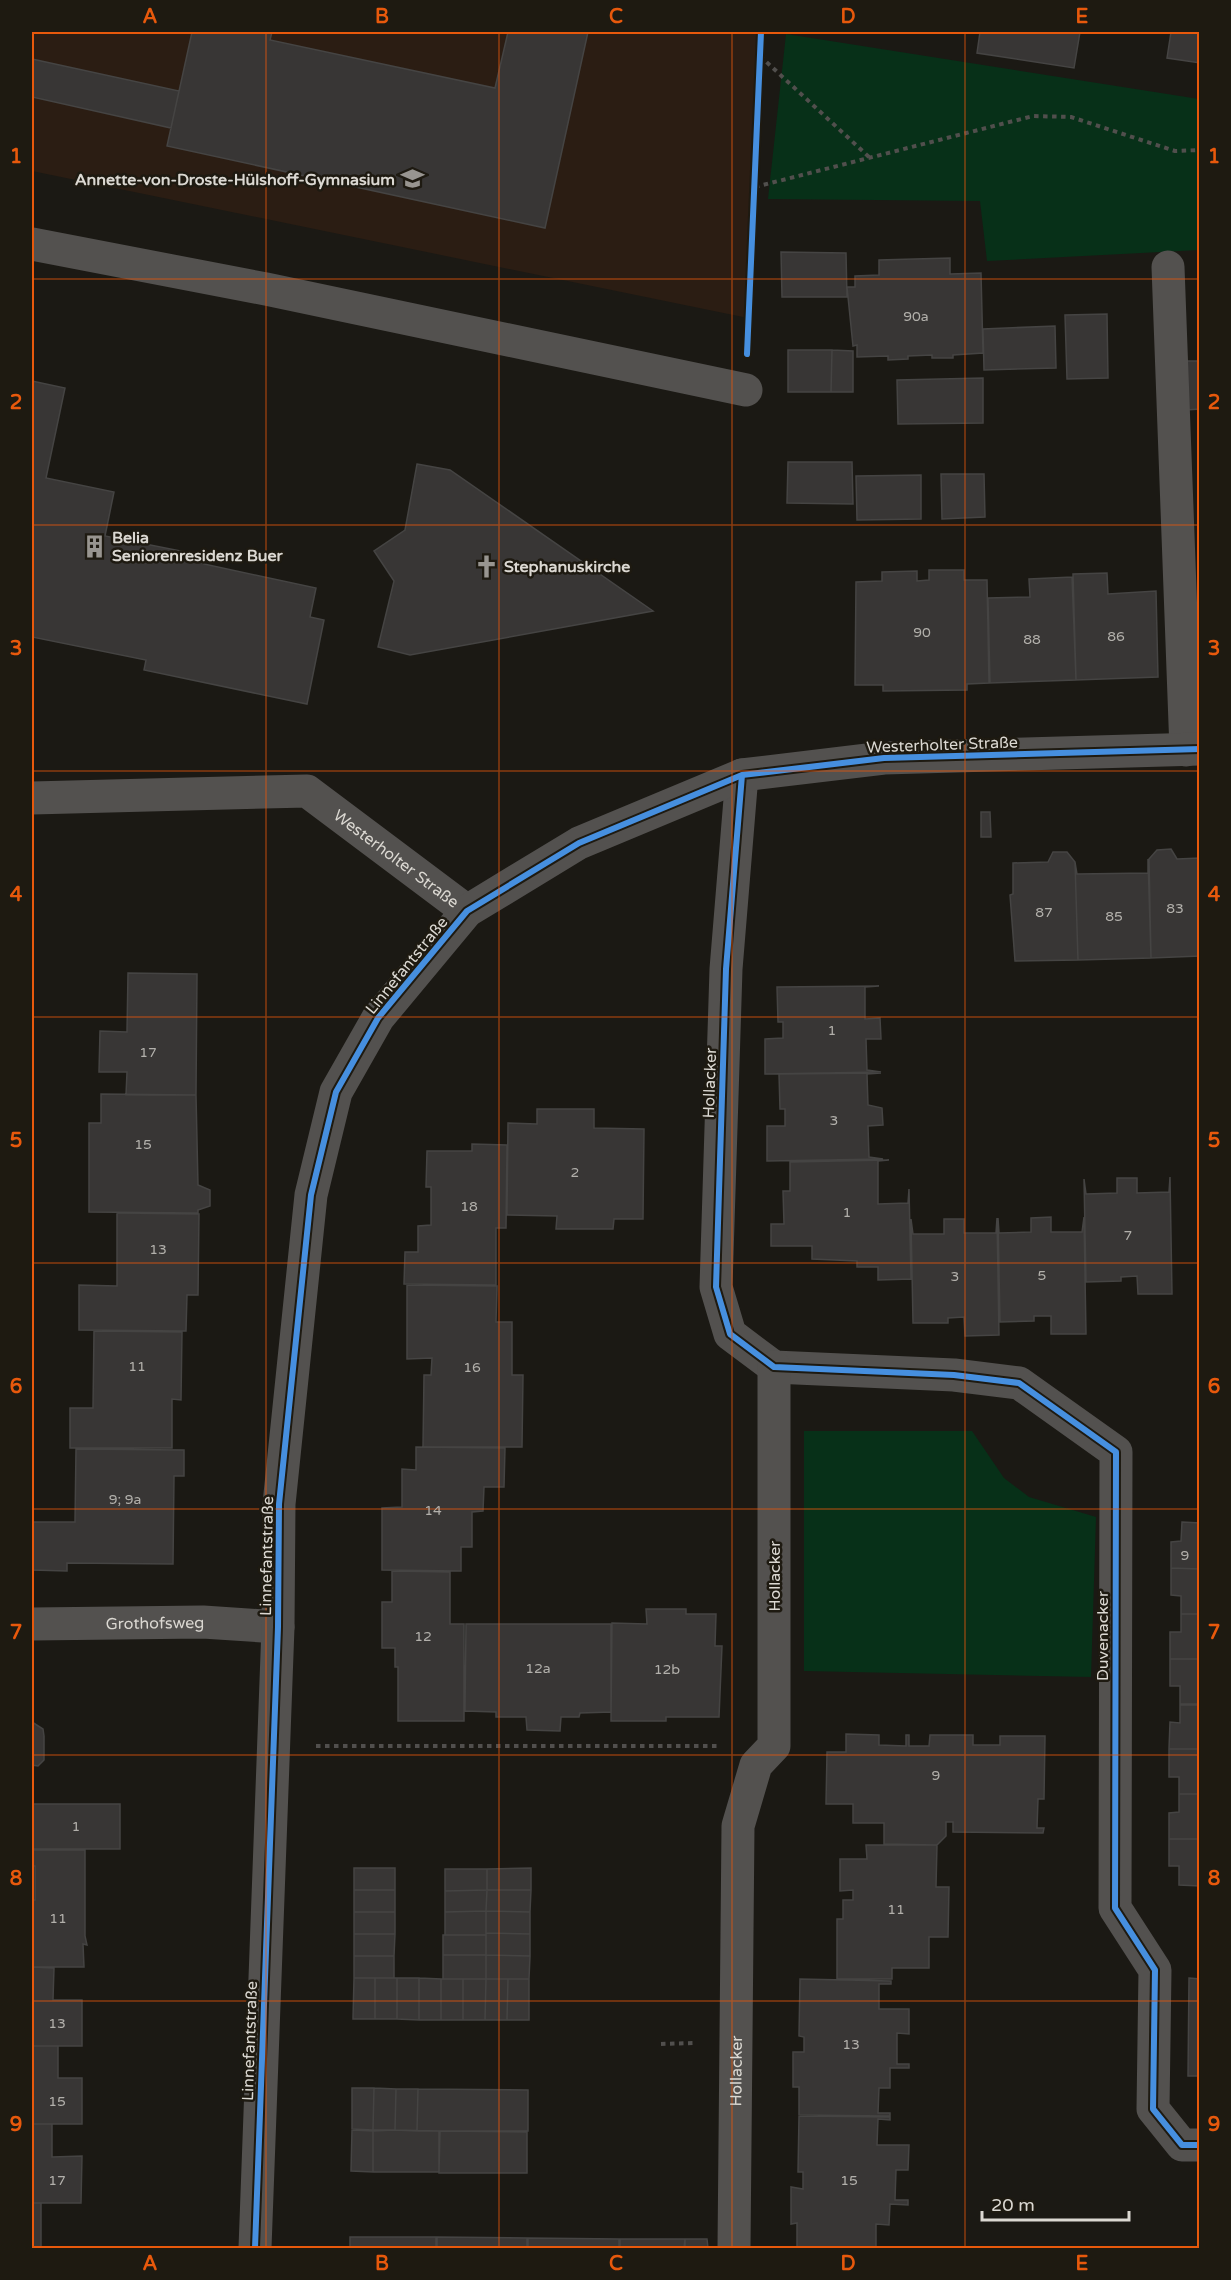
<svg xmlns="http://www.w3.org/2000/svg" width="1231" height="2280" font-family="'Varela Round',sans-serif">
  <rect width="100%" height="100%" fill="#1b1914"/>
  <path fill="#2b1d13" d="M32,32H761L748,318L32,171Z"/>
  <path fill="#073018" d="M786,34L1199,99V250L987,261L980,201L768,199Z
    M804,1431H972L1004,1478L1029,1497L1096,1517L1091,1677L804,1671Z"/>
  <path fill="#383635" stroke="#454443" stroke-width="1.5" d="M192,32H272L270,40L495,88L508,32H588L545,228L167,146Z
    M980,32H1080L1074,68L977,53Z
    M1171,32H1200V63L1167,58Z
    M32,59L179,91L171,128L32,97Z
    M781,252L846,253L847,297H782Z
    M950,258V274L981,273L983,353L953,355V358H932V355L908,356V359L888,360V356L857,357V345L853,346L847,287H855V276L879,275V260Z
    M1107,314L1108,378L1067,379L1065,315Z
    M1055,326L1056,368L984,370L983,329Z
    M788,350H832L831,392H788Z
    M832,350L853,351V392H831Z
    M1185,361H1200V409L1186,410Z
    M983,378V423L898,424L897,380Z
    M32,381L65,388L46,478L114,492L105,536L206,556L204,564L316,588L310,617L324,620L307,704L144,670L146,660L32,637Z
    M788,462H852L853,504L787,503Z
    M417,464L450,470L653,611L410,655L378,647L394,581L374,551L405,530Z
    M941,474H984L985,517L942,519Z
    M921,475V519L857,520L856,476Z
    M929,570H964V580H987L989,683L967,684V690L883,691V685H855L856,582L882,581V572L917,571V581L929,580Z
    M1107,573L1108,594L1156,591L1158,677L1076,680L1073,574Z
    M1072,577L1076,680L990,683L988,598L1030,597L1029,579Z
    M981,812H990L991,837H981Z
    M1171,849L1177,859L1200,858V956L1151,958L1149,859L1157,850Z
    M1053,852H1067L1075,862L1078,960L1015,961L1010,895L1013,894V863L1048,862Z
    M1148,859L1151,958L1078,960L1075,862L1077,874L1148,873Z
    M128,973L197,974L196,1095H126L127,1072H99L100,1031L127,1032Z
    M879,986L865,987V1019L880,1018L881,1039H866L867,1070L881,1072L765,1074V1039L783,1038V1022H778L777,987Z
    M881,1073L867,1074L868,1105L882,1108L883,1125L868,1126L869,1157L883,1159L767,1161V1126H785V1109H780L779,1074Z
    M101,1094L196,1095L198,1185L210,1190V1206L198,1210V1213L89,1212V1123H101Z
    M537,1109H594V1128L644,1129L643,1219H614L613,1229H556L557,1216L507,1215L508,1123L537,1124Z
    M472,1144L507,1145L506,1228H496V1285L404,1284L405,1252H418V1226L431,1225V1187H426L427,1151H472Z
    M889,1160L878,1161V1204L908,1203L909,1189L911,1279L878,1280V1267H857V1261L812,1259V1246H771V1224H784L783,1191H790V1162Z
    M1170,1177L1172,1294H1138L1137,1276L1121,1277V1281L1086,1282L1084,1179L1086,1194L1117,1193V1178H1137V1193L1169,1192Z
    M117,1213L199,1214L198,1295H187L186,1331L79,1330V1285L117,1286Z
    M1051,1217V1232H1082L1084,1217L1086,1334H1051V1316H1034V1321L1000,1322L998,1218L999,1233L1031,1232V1218Z
    M997,1218L999,1335L965,1336L964,1317L948,1318V1323H913L911,1219L913,1234H944V1219H964V1233H996Z
    M407,1285L497,1286L496,1322H512V1375H523L522,1447H423L424,1375H431L432,1358L407,1359Z
    M94,1331L182,1332L181,1400L172,1399V1448H70V1408H93Z
    M416,1447L505,1448L504,1487H484L483,1511L472,1512V1547H461V1571L382,1570V1508L402,1507V1469L416,1470Z
    M76,1449L184,1450V1476H174L173,1564L67,1563V1571L32,1570V1522H75Z
    M1182,1522L1200,1523V1569L1171,1568V1542L1181,1541Z
    M1171,1568L1200,1569V1614H1181V1596L1171,1595Z
    M392,1571L450,1572V1624H464V1721H398V1667H395V1648H382V1602H392Z
    M646,1609H686V1614H716L715,1646H722L719,1717H666V1721H611L612,1623L647,1624Z
    M1181,1614H1200V1659H1170V1632H1181Z
    M466,1624H611V1712L580,1713L579,1717H561L560,1731L527,1730L526,1717H496V1712L465,1711Z
    M1170,1659H1200V1704H1180V1686H1170Z
    M1180,1705H1200V1749H1169L1170,1722L1180,1723Z
    M32,1722L43,1729L44,1736V1760L38,1766L32,1765Z
    M846,1734L879,1735V1745L906,1746V1735H909V1746H929L930,1735H973V1745H1000V1736H1045L1044,1799H1038L1037,1828H1044L1043,1833L953,1832V1822H946V1836L937,1845L884,1844V1823H853V1804H826L827,1752H846Z
    M1169,1749H1200V1794H1179V1777H1169Z
    M1179,1794H1200V1839H1169V1813L1179,1812Z
    M32,1804H120V1849H32Z
    M1169,1839H1200V1886L1179,1885V1866H1169Z
    M866,1845H937L936,1887H949L948,1937H929V1968H892V1979H837V1919H843V1900H853V1890L840,1891V1859H867Z
    M32,1850H85V1936L87,1945L83,1944L84,1967H32V1900H35V1866H32Z
    M354,1868H395V1890H354Z
    M531,1868V1890H487V1869Z
    M445,1869H487V1890L445,1891Z
    M354,1890H395V1912H354Z
    M487,1890L486,1911L445,1912V1891Z
    M487,1890H531L530,1912L486,1911Z
    M486,1911V1935H445V1912Z
    M486,1911L530,1912V1934L486,1933Z
    M354,1912H395V1934H354Z
    M486,1933L530,1934V1956L486,1955Z
    M354,1934H395L394,1956H354Z
    M443,1935H486V1955H443Z
    M443,1955H486V1979H443Z
    M486,1955L530,1956L529,1979H486Z
    M354,1956H394V1978H354Z
    M32,1967L54,1968L53,2000H82V2046H32Z
    M354,1978H375V2019H353Z
    M375,1978H397V2019H375Z
    M397,1978H419V2020L397,2019Z
    M419,1978L441,1979V2020H419Z
    M1189,1978L1200,1979V2076H1188Z
    M441,1979H463V2020H441Z
    M463,1979H486L485,2020H463Z
    M486,1979H508L507,2020H485Z
    M508,1979H529V2020H507Z
    M800,1979L891,1981V1984H879V2009H909V2034L897,2033V2064H909V2068H890V2088H879L878,2113H890V2116L799,2115V2087H793V2052H804V2037L799,2036Z
    M32,2046H58V2078H82V2124H32Z
    M352,2088H374L373,2130L352,2129Z
    M374,2088L396,2089L395,2130H373Z
    M396,2089H418L417,2131L395,2130Z
    M418,2089L528,2090V2131H417Z
    M799,2116L890,2117V2120L878,2119L877,2145H909L908,2170H896L895,2200H908V2205L890,2204L889,2225L876,2224V2248H797V2223L791,2224V2187L803,2189V2172H798Z
    M32,2124H52V2157L82,2156L81,2203H32Z
    M352,2130L373,2131V2172L351,2171Z
    M395,2130L439,2131V2172H373V2131Z
    M440,2131L527,2132V2173H439Z
    M32,2203H41V2248H32Z
    M350,2237H436V2248H350Z
    M437,2237L527,2238V2248H437Z
    M528,2238L619,2239V2248H528Z
    M620,2239H685L684,2248H620Z
    M685,2239H707L708,2248H685Z"/>
  <g fill="none" stroke-linecap="round" stroke-linejoin="round">
    <path stroke="#514f4d" stroke-width="4" stroke-dasharray="4.5 4.5" stroke-linecap="butt" d="M760,56L869,157
      M755,187L1033,116L1071,117L1175,151L1200,150
      M316,1746H719
      M661,2044L694,2043"/>
    <g stroke="#53514f" stroke-width="33">
      <path d="M32,244L266,289L746,390"/>
      <path d="M1168,267L1186,750"/>
      <path d="M742,775L726,969L716,1287L730,1334L774,1367"/>
      <path id="s1" d="M32,798L307,791L467,911"/>
      <path d="M774,1367L954,1375L1019,1383L1116,1452L1115,1908L1155,1970L1153,2109L1182,2145H1200"/>
      <path id="s2" d="M32,1624L203,1622L278,1627"/>
      <path d="M255,2248L278,1627L279,1504L311,1195L336,1092L378,1018L467,911L579,843L742,775L884,758L1200,749"/>
      <path id="s3" d="M734,2248L738,1826L756,1765L774,1746V1367"/>
    </g>
    <defs>
      <path id="cycleway" d="M747,354L761,32
        M742,775L726,969L716,1287L730,1334L774,1367L954,1375L1019,1383L1116,1452L1115,1908L1155,1970L1153,2109L1182,2145H1200
        M255,2248L278,1627L279,1504L311,1195L336,1092L378,1018L467,911L579,843L742,775L884,758L1200,749"/>
    </defs>
    <use href="#cycleway" stroke="#1e1a11" stroke-width="10"/>
    <use href="#cycleway" stroke="#468fdf" stroke-width="6"/>
  </g>
  <path fill="none" stroke="#e8590c" stroke-width="1.5" stroke-opacity="0.55" d="M266,32V2248M499,32V2248M732,32V2248M965,32V2248M32,279H1200M32,525H1200M32,771H1200M32,1017H1200M32,1263H1200M32,1509H1200M32,1755H1200M32,2001H1200"/>
  <defs>
    <symbol id="school-bare" viewBox="-9 -9 18 18"><path d="M0-5L7-2L0 1L-7-2ZM-4 1L0 2.5L4 1V4Q0 6-4 4Z" fill="#989590" stroke="#1e1a11" stroke-width="2.5" paint-order="stroke"/></symbol>
    <symbol id="building-bare" viewBox="-9 -9 18 18"><path d="M-4-6H4V6H1V3H-1V6H-4ZM-2.5-4.3h1.7v1.8h-1.7ZM.8-4.3h1.7v1.8H.8ZM-2.5-1h1.7V.8h-1.7ZM.8-1h1.7V.8H.8Z" fill="#989590" stroke="#1e1a11" stroke-width="2.5" paint-order="stroke"/></symbol>
    <symbol id="church-bare" viewBox="-9 -9 18 18"><path d="M-1.2-6h2.4v3.5h3.3v2.4h-3.3V6h-2.4V-.1h-3.3v-2.4h3.3Z" fill="#989590" stroke="#1e1a11" stroke-width="2.5" paint-order="stroke"/></symbol>
  </defs>
  <g fill-rule="evenodd">
    <use href="#school-bare" x="396" y="162" width="33" height="33"/>
    <use href="#building-bare" x="78" y="530" width="33" height="33"/>
    <use href="#church-bare" x="470" y="550" width="33" height="33"/>
  </g>
  <g text-anchor="middle" stroke-width="5" stroke-linejoin="round" paint-order="stroke">
    <g font-size="14" fill="#b2b0ab">
      <text x="916" y="321">90a</text>
      <text x="922" y="637">90</text>
      <text x="1116" y="641">86</text>
      <text x="1032" y="644">88</text>
      <text x="1175" y="913">83</text>
      <text x="1044" y="917">87</text>
      <text x="1114" y="921">85</text>
      <text x="832" y="1035">1</text>
      <text x="148" y="1057">17</text>
      <text x="834" y="1125">3</text>
      <text x="143" y="1149">15</text>
      <text x="575" y="1177">2</text>
      <text x="469" y="1211">18</text>
      <text x="847" y="1217">1</text>
      <text x="1128" y="1240">7</text>
      <text x="158" y="1254">13</text>
      <text x="1042" y="1280">5</text>
      <text x="955" y="1281">3</text>
      <text x="137" y="1371">11</text>
      <text x="472" y="1372">16</text>
      <text x="125" y="1504">9; 9a</text>
      <text x="433" y="1515">14</text>
      <text x="1185" y="1560">9</text>
      <text x="423" y="1641">12</text>
      <text x="538" y="1673">12a</text>
      <text x="667" y="1674">12b</text>
      <text x="936" y="1780">9</text>
      <text x="76" y="1831">1</text>
      <text x="896" y="1914">11</text>
      <text x="58" y="1923">11</text>
      <text x="57" y="2028">13</text>
      <text x="851" y="2049">13</text>
      <text x="57" y="2106">15</text>
      <text x="57" y="2185">17</text>
      <text x="849" y="2185">15</text>
    </g>
    <g font-size="16" font-weight="bold" fill="#dbd8d2" stroke="#1e1a11" text-anchor="start">
      <text x="395" y="185" text-anchor="end">Annette-von-Droste-Hülshoff-Gymnasium</text>
      <text x="112" y="543">Belia<tspan x="112" dy="18">Seniorenresidenz Buer</tspan></text>
      <text x="504" y="572">Stephanuskirche</text>
    </g>
    <g font-size="16" fill="#dbd8d2" stroke="#1e1a11">
      <text transform="translate(942 744) rotate(-2)" y="6">Westerholter Straße</text>
      <text dy="6" stroke="none"><textPath href="#s1" startOffset="387">Westerholter Straße</textPath></text>
      <text transform="translate(406 965) rotate(-51)" y="6">Linnefantstraße</text>
      <text transform="translate(709 1083) rotate(-88)" y="6">Hollacker</text>
      <text transform="translate(266 1556) rotate(-89)" y="6">Linnefantstraße</text>
      <text transform="translate(774 1576) rotate(-90)" y="6">Hollacker</text>
      <text dy="6" stroke="none"><textPath href="#s2" startOffset="123">Grothofsweg</textPath></text>
      <text transform="translate(1102 1636) rotate(-90)" y="6">Duvenacker</text>
      <text transform="translate(249 2041) rotate(-88)" y="6">Linnefantstraße</text>
      <text dy="6" stroke="none"><textPath href="#s3" startOffset="177">Hollacker</textPath></text>
    </g>
  </g>
  <rect width="1231" height="2280" fill="none" stroke="#1e1a11" stroke-width="66"/>
  <path d="M982 2211v9h147v-9" fill="none" stroke="#dbd8d2" stroke-width="3"/>
  <text x="991" y="2211" font-size="18" fill="#dbd8d2" stroke="#1e1a11" stroke-width="4.5" paint-order="stroke">20 m</text>
  <rect x="33" y="33" width="1165" height="2214" fill="none" stroke="#e8590c" stroke-width="2"/>
  <g font-size="20" text-anchor="middle" font-weight="bold" fill="#e8590c">
    <text x="150" y="23">A</text>
    <text x="382" y="23">B</text>
    <text x="616" y="23">C</text>
    <text x="848" y="23">D</text>
    <text x="1082" y="23">E</text>
    <text x="16" y="163">1</text>
    <text x="1214" y="163">1</text>
    <text x="16" y="409">2</text>
    <text x="1214" y="409">2</text>
    <text x="16" y="655">3</text>
    <text x="1214" y="655">3</text>
    <text x="16" y="901">4</text>
    <text x="1214" y="901">4</text>
    <text x="16" y="1147">5</text>
    <text x="1214" y="1147">5</text>
    <text x="16" y="1393">6</text>
    <text x="1214" y="1393">6</text>
    <text x="16" y="1639">7</text>
    <text x="1214" y="1639">7</text>
    <text x="16" y="1885">8</text>
    <text x="1214" y="1885">8</text>
    <text x="16" y="2131">9</text>
    <text x="1214" y="2131">9</text>
    <text x="150" y="2270">A</text>
    <text x="382" y="2270">B</text>
    <text x="616" y="2270">C</text>
    <text x="848" y="2270">D</text>
    <text x="1082" y="2270">E</text>
  </g>
</svg>
